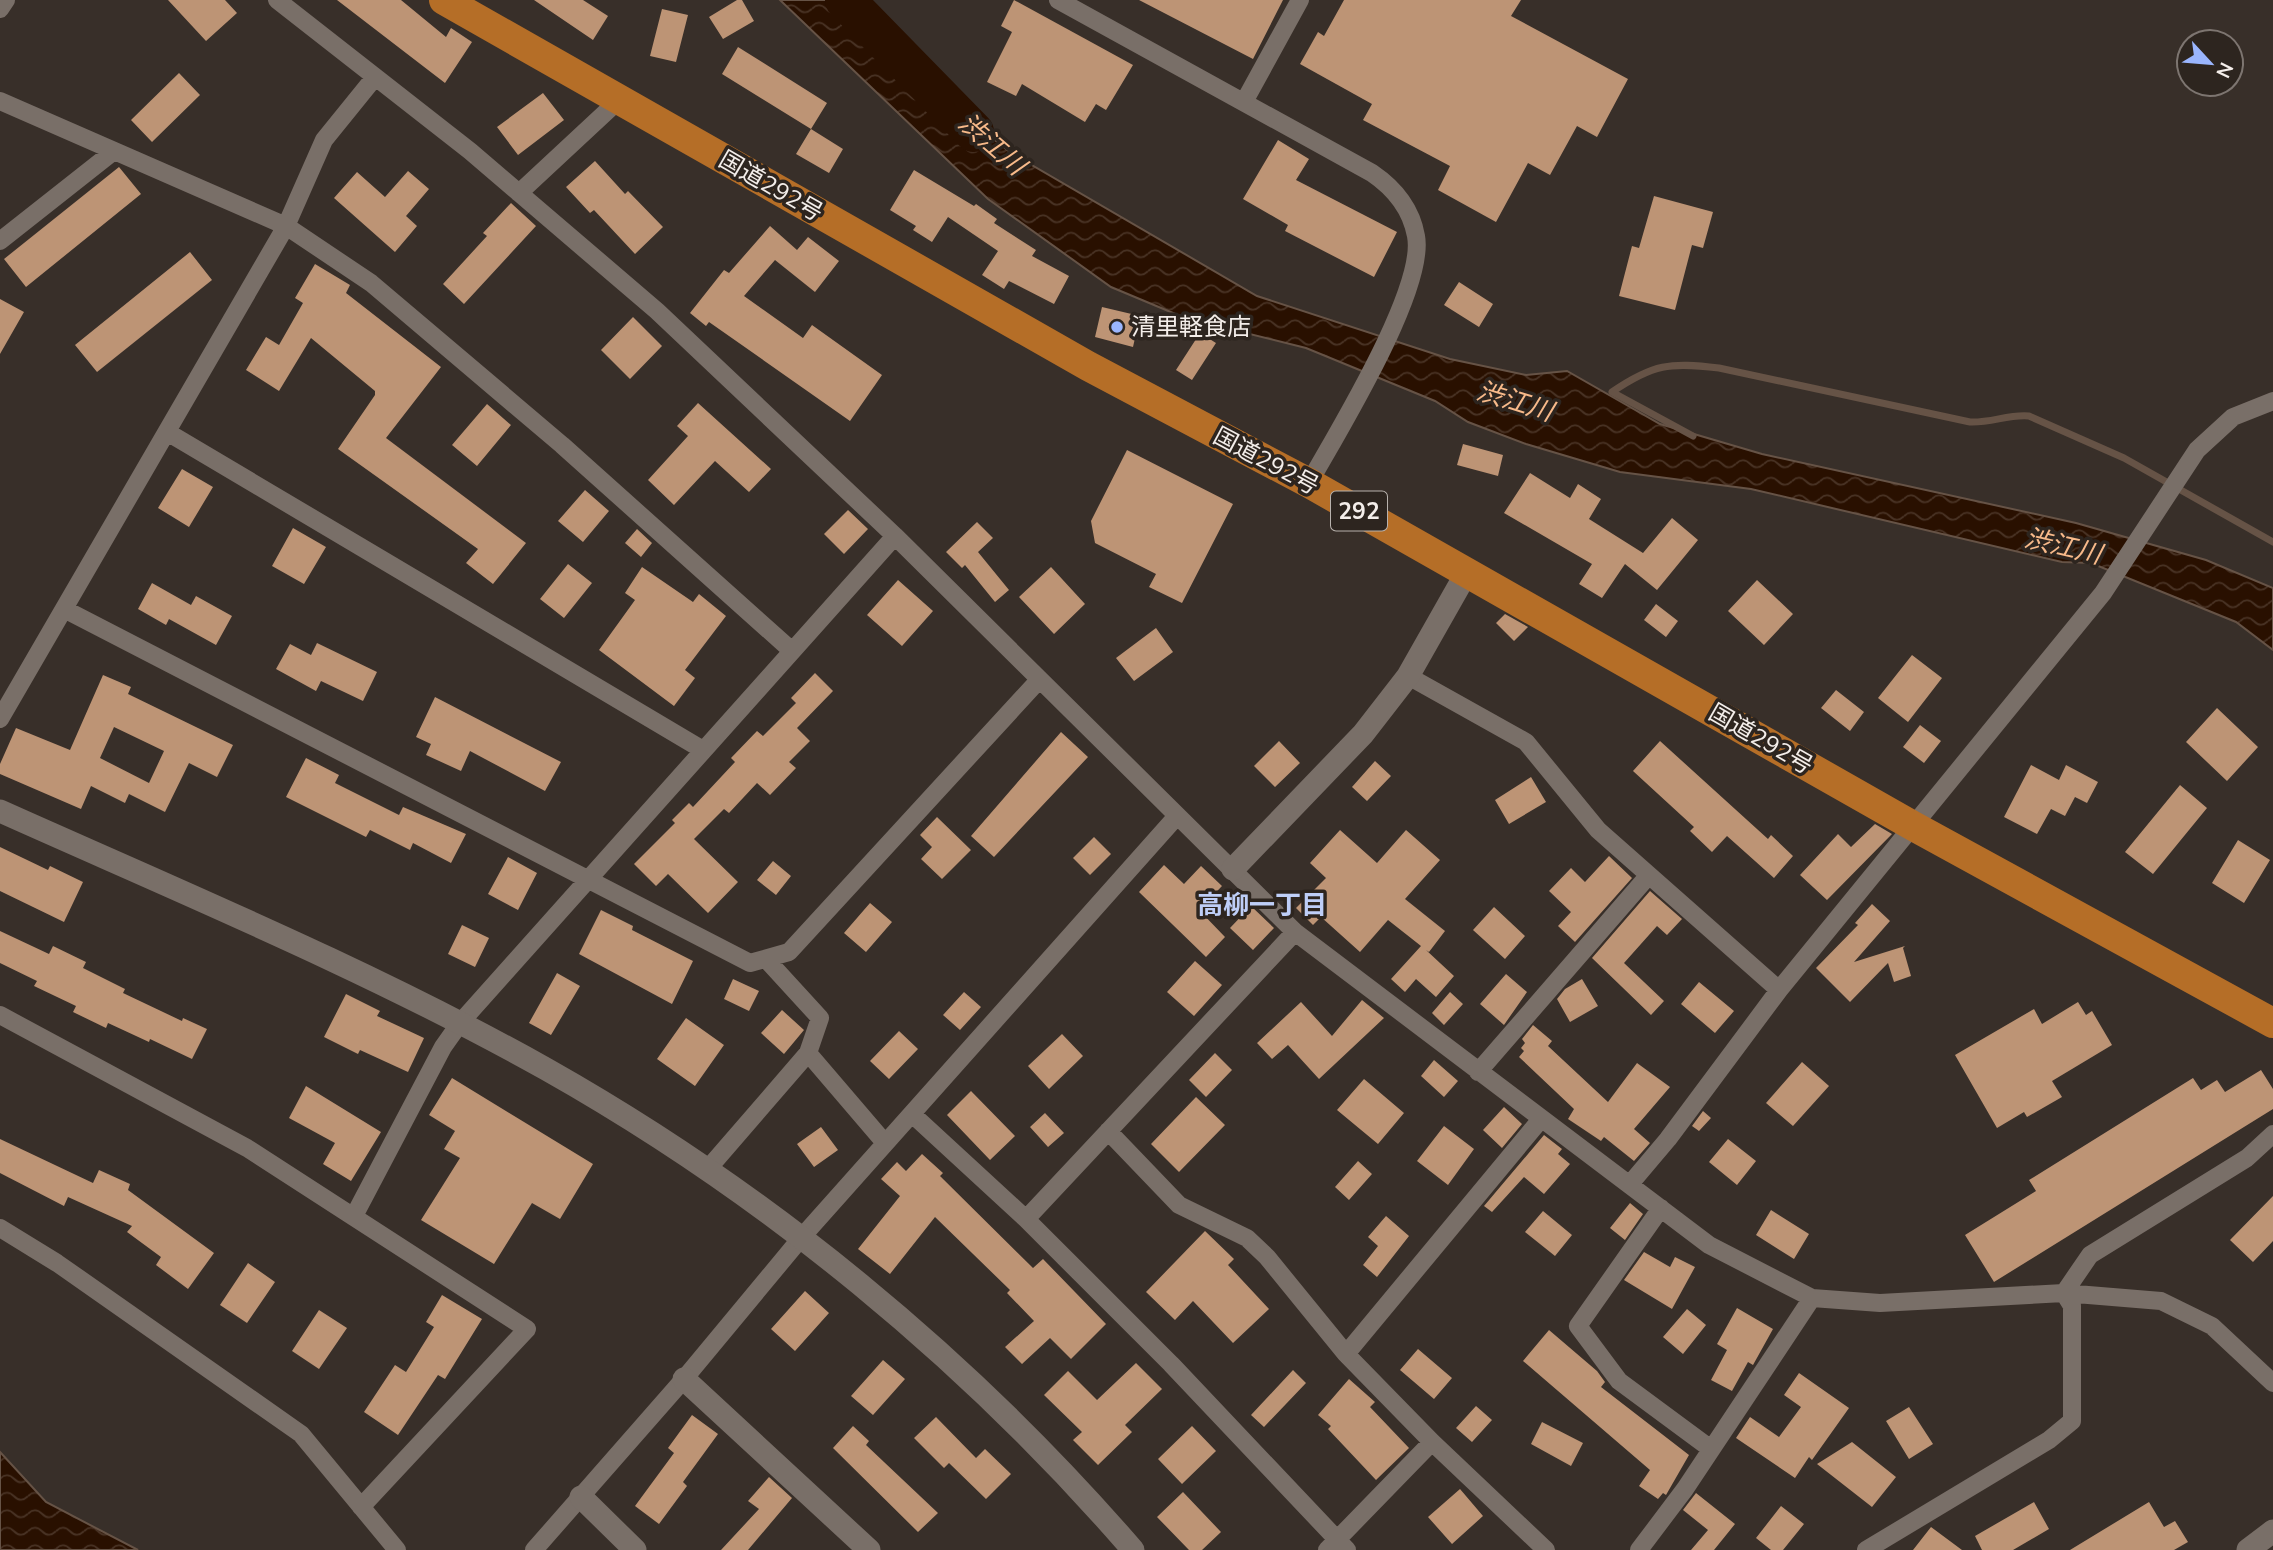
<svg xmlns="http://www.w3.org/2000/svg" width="2273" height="1550" font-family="'Nunito Sans','Noto Sans JP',sans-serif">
  <defs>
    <pattern id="water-waves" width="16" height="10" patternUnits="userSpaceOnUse" patternTransform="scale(1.75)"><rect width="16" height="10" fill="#291000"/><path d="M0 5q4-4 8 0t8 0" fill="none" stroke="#493325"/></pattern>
  </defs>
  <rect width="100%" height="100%" fill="#382f29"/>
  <path fill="url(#water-waves)" stroke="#665346" stroke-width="2" d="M780,0H843L877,46L1011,153L1257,296L1450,359L1526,375L1567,371L1660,424L1762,454L2076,523L2206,560L2273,588V650L2236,622L2091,563L2062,562L1751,489L1620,472L1526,444L1468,422L1435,401L1306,348L1185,318L1111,287L988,199Z
    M0,1452L46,1502L138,1550H0Z"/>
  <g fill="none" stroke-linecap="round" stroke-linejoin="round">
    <path stroke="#665346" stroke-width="7" d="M1693,436L1612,392C1653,364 1670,362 1719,368L1970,422C1991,423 2009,414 2029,416L2124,458L2273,542"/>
    <path stroke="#291000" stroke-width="40" d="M845,0L974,132"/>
  </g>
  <path fill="#bd9475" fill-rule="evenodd" d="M168,0H225L237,13L206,41Z
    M337,0H401L446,37L451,28L472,42L445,83Z
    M534,0H583L608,16L593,40Z
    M737,0H742L754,21L723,39L709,17Z
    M1014,0L1133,65L1106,110L1096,104L1085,122L1022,84L1016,96L987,82L1012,32L1001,26Z
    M1139,0H1283L1253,59Z
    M1344,0H1521L1511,16L1628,79L1597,137L1577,126L1550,175L1528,163L1496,222L1438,190L1450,166L1363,120L1372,104L1300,64L1318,32L1324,36Z
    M662,9L688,15L676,62L650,56Z
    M738,47L827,103L811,129L722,74Z
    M179,73L200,95L152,142L131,120Z
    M543,93L564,120L518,155L497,127Z
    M811,129L843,149L829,173L796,154Z
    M1278,140L1309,159L1296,180L1397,232L1374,277L1285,231L1288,225L1243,199Z
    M595,161L625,194L628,191L663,227L635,254L594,210L590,213L566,187Z
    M119,167L141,194L26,287L4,259Z
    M914,170L974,206L976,204L997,219L994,223L1036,250L1032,256L1069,276L1054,304L1009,281L1004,289L982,275L998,251L948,217L932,242L913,230L916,226L890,210Z
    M408,171L429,189L406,216L417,226L395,252L334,198L357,172L385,197Z
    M1654,196L1713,212L1703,248L1692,245L1675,310L1619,296L1632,246L1639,248Z
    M511,203L536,226L464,304L443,284L487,236L483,233Z
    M770,226L797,250L808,237L839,261L815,292L775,260L744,296L803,338L812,325L882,375L850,421L709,322L706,326L690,313L724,270L729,273Z
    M190,252L212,280L97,372L75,345Z
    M315,264L350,285L346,293L441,367L386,438L526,543L493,584L466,563L478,549L338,449L375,395V391L311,338L279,391L246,370L266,337L279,345L303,303L295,298Z
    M1459,282L1493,304L1479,327L1444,305Z
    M0,299L24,312L0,354Z
    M1102,307L1140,316L1133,347L1095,337Z
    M633,317L662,346L630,379L601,350Z
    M1200,333L1216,343L1192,380L1176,370Z
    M698,403L771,469L749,492L715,461L674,505L648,480L688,436L677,426Z
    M487,404L511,425L477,466L452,445Z
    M1463,444L1503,455L1498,476L1457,465Z
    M1127,450L1233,504L1182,603L1149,587L1156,574L1095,543L1091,521Z
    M182,469L213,487L189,527L158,508Z
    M1530,473L1570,498L1578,484L1601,499L1589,519L1643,553L1672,518L1698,540L1657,590L1625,564L1602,598L1579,584L1592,564L1504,513Z
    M585,490L609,511L583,542L558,521Z
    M848,510L868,529L844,554L824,534Z
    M977,522L993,538L978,552L1009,590L995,602L965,565L962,568L946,552Z
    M293,528L326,547L304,584L272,566Z
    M637,529L652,543L641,557L625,543Z
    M568,564L592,583L564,618L540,599Z
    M642,567L693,602L699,594L726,616L685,670L695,678L674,706L599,650L635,600L625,593Z
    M1051,567L1085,604L1054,634L1019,597Z
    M898,580L933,611L902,646L867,615Z
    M1757,580L1793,614L1764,645L1728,611Z
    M152,583L191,605L196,596L232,616L216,645L169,619L166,625L138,609Z
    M1656,604L1678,621L1666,637L1644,620Z
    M1505,614L1528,627L1514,641L1496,623Z
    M1156,628L1173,652L1134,681L1116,658Z
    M317,643L377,672L363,701L321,681L316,691L276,669L290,644L311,655Z
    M1912,655L1942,678L1908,722L1878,698Z
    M815,673L833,691L797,728L810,741L789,762L796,768L770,795L757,783L729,813L724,809L694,839L738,882L708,913L668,874L656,886L634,864L675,823L672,820L689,803L693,807L735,762L731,758L757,731L763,736L796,703L791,698Z
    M103,675L131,687L128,694L233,745L217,777L189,763L165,812L129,794L125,803L91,786L81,809L0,774V764L16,728L70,750ZM114,727L164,751L149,783L100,758Z
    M1836,690L1864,712L1850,731L1821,708Z
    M435,697L561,762L545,791L470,751L461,771L426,755L431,744L416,737Z
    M2217,708L2258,747L2227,781L2186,742Z
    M1920,725L1941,741L1924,763L1903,747Z
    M1061,732L1088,757L994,857L971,836Z
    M1279,741L1300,763L1275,787L1254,766Z
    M1660,741L1768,839L1771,835L1793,856L1774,878L1727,836L1712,852L1690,831L1694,827L1633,771Z
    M306,758L339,775L335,783L399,815L403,807L466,834L451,863L413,843L410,850L370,830L366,837L286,797Z
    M1375,761L1391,776L1367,801L1352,787Z
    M2031,765L2059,780L2066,765L2098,782L2087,803L2075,797L2065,816L2051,809L2037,834L2004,817Z
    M1531,777L1546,802L1509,824L1495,800Z
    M2180,785L2207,808L2153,874L2125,852Z
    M937,817L971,850L942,879L921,859L932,847L920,835Z
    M1875,824L1892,834L1827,900L1800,875L1838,834L1851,847Z
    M1340,830L1377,863L1406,830L1440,860L1405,899L1445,931L1429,952L1426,950L1454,976L1436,997L1416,979L1405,992L1391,979L1421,946L1388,920L1360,952L1321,917L1313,925L1296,908L1326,878L1310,863Z
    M1094,837L1111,854L1090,875L1073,858Z
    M2238,840L2270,860L2244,903L2212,883Z
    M0,847L48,870L50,866L83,882L64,922L0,891Z
    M1609,856L1632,878L1575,942L1558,926L1571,912L1549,891L1571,868L1585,882Z
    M508,857L537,873L518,910L488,894Z
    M773,861L791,876L776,895L757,880Z
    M1164,865L1184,884L1201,866L1222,886L1199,910L1225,937L1206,957L1139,892Z
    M1650,891L1682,919L1667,935L1657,926L1624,963L1664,1001L1651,1015L1592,958Z
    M870,903L892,922L866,952L844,933Z
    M1872,904L1890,921L1854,962L1905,946L1903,948L1911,976L1894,982L1888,963L1850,1002L1816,968L1858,925L1855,923Z
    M1251,906L1274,928L1253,950L1230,928Z
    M1494,907L1525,936L1505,959L1473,930Z
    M601,910L633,926L632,930L693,961L672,1004L579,954Z
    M462,925L489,938L475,967L448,954Z
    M0,931L49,954L53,946L86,962L83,968L125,989L123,993L182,1021L183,1018L207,1029L192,1059L150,1039L149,1042L108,1023L106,1028L73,1012L76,1006L34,986L37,981L0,963Z
    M1195,961L1222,985L1194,1016L1167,992Z
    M557,973L580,986L551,1035L529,1023Z
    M1506,974L1527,992L1504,1025L1480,1004Z
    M733,979L759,991L749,1011L724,999Z
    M1582,979L1598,1006L1570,1022L1557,999L1565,989Z
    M1699,982L1734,1011L1715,1033L1681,1004Z
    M964,992L981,1007L960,1030L943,1015Z
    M1450,992L1463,1004L1444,1025L1432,1013Z
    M346,994L380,1011L377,1016L424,1038L408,1072L360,1050L358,1054L324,1037Z
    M1362,1000L1384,1018L1319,1079L1288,1045L1272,1059L1257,1043L1301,1002L1332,1036Z
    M2078,1002L2086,1015L2092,1011L2112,1045L2052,1081L2062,1097L2027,1117L2024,1112L1997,1128L1955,1055L2034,1009L2042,1024Z
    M782,1010L804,1030L784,1054L761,1033Z
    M686,1018L724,1045L695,1086L657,1059Z
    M1533,1025L1552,1041L1548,1046L1608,1102L1637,1063L1670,1087L1634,1129L1650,1143L1634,1161L1604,1137L1601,1141L1568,1119L1574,1109L1519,1057L1524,1051L1521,1048L1525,1043L1522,1039Z
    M899,1031L918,1049L889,1079L870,1061Z
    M1062,1034L1083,1056L1049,1089L1028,1066Z
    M1215,1053L1232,1070L1206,1097L1189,1080Z
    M1434,1060L1458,1081L1444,1097L1421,1076Z
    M1802,1062L1829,1086L1793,1126L1766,1103Z
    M2261,1070L2273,1089V1109L1994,1282L1965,1235L2036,1191L2029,1180L2193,1078L2201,1090L2217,1080L2225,1092Z
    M452,1078L593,1164L560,1219L532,1203L494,1264L421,1220L460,1158L444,1149L455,1131L429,1115Z
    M1364,1079L1404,1113L1378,1144L1337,1110Z
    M306,1086L381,1132L351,1181L323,1164L335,1143L289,1118Z
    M971,1091L1015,1136L990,1160L947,1115Z
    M1196,1097L1225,1125L1179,1172L1151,1144Z
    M1504,1107L1522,1124L1502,1148L1483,1130Z
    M1703,1111L1711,1118L1699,1131L1692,1126Z
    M1045,1113L1064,1133L1048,1147L1030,1127Z
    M1444,1126L1474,1149L1448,1185L1417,1161Z
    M821,1127L838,1150L814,1167L797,1144Z
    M1544,1135L1562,1149L1558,1154L1570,1164L1544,1194L1524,1177L1492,1212L1484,1206Z
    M0,1139L93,1183L99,1170L130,1184L128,1190L214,1253L188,1289L156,1265L161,1257L127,1232L132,1226L68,1197L64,1206L0,1173Z
    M1728,1139L1756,1161L1737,1185L1709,1162Z
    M922,1154L943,1173L940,1176L1033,1268L1043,1259L1106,1324L1071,1359L1050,1338L1022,1364L1005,1347L1034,1321L1007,1293L1010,1290L935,1217L890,1274L858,1249L900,1196L881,1179L897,1162L906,1171Z
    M1358,1161L1372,1174L1349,1200L1335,1187Z
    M2273,1196V1241L2253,1262L2230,1240Z
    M1630,1203L1643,1214L1625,1240L1610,1228Z
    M1771,1210L1809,1234L1794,1259L1756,1235Z
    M1543,1211L1572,1235L1555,1256L1525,1232Z
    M1386,1216L1409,1236L1377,1277L1363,1265L1378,1246L1368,1237Z
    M1205,1231L1234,1259L1228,1265L1269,1309L1233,1343L1193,1301L1175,1320L1146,1292Z
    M1644,1252L1670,1267L1675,1257L1695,1267L1672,1309L1624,1280Z
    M248,1263L275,1282L247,1323L220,1305Z
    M805,1291L829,1313L795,1351L771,1329Z
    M442,1295L482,1319L445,1379L438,1375L398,1435L364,1412L395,1365L406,1372L434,1327L426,1322Z
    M1737,1308L1773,1329L1753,1365L1748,1362L1732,1391L1711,1380L1727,1350L1717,1344Z
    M1687,1309L1706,1325L1683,1354L1663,1337Z
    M319,1310L347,1328L319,1369L292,1351Z
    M1549,1330L1597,1371L1605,1382L1601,1387L1689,1455L1666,1495L1663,1493L1658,1499L1639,1486L1650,1470L1523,1361Z
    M1418,1349L1452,1378L1434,1399L1400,1370Z
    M883,1360L905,1379L873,1415L851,1396Z
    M1136,1363L1162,1389L1125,1425L1132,1432L1098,1465L1073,1440L1082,1432L1044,1395L1068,1371L1097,1400Z
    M1293,1370L1306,1383L1264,1427L1251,1415Z
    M1799,1373L1849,1408L1812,1460L1809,1457L1795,1478L1736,1438L1750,1417L1779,1437L1801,1407L1784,1395Z
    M1349,1379L1375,1402L1370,1407L1409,1448L1376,1480L1328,1429L1331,1426L1318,1415Z
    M1476,1406L1492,1420L1472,1442L1456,1428Z
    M1909,1407L1933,1444L1909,1459L1886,1421Z
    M692,1415L718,1434L683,1482L687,1486L659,1524L635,1506L674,1453L668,1448Z
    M936,1417L976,1458L985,1449L1011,1474L986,1499L949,1463L944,1468L914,1438Z
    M1542,1422L1583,1443L1571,1466L1531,1444Z
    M853,1426L869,1441L866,1445L938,1513L918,1532L833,1448Z
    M1192,1426L1216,1451L1182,1484L1158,1459Z
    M1852,1442L1896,1477L1872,1507L1817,1464Z
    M769,1477L792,1498L748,1550H721L759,1509L748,1501Z
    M1460,1489L1483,1516L1452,1544L1428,1517Z
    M1183,1492L1221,1532L1202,1550H1189L1157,1517Z
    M1696,1493L1735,1524L1714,1550H1691L1708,1530L1683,1510Z
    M2034,1502L2049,1529L2013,1550H1982L1975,1536Z
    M2149,1502L2164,1527L2175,1521L2188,1542L2174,1550H2070Z
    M1781,1506L1804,1524L1783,1550H1771L1756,1538Z
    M1931,1527L1962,1550H1913Z"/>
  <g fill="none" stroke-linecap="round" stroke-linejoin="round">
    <path stroke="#796f68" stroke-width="18" d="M277,0L470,151L657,311L895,536L1295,932L1709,1245L1812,1298L1880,1303L2064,1293L2161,1301L2212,1326L2273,1383
      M1058,0L1372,173C1394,188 1411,208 1416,236C1426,289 1337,433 1309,483
      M0,9L6,0
      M0,101L286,226L371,283L562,445L791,650
      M1244,102L1300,0
      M519,193L619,100
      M0,241L114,151
      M167,432L703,750
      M64,609L750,963L789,952L1039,680
      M1408,676L1526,742L1598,830L1779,990
      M0,719L286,226L324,140L375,77
      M766,959L820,1018L808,1053L885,1143
      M0,1015L247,1148L527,1329L361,1507
      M1478,1072L1649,875
      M912,1114L1026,1219L1171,1364L1347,1550
      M1108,1131L1179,1205L1247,1238L1267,1257L1346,1354L1432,1442L1546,1550
      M706,1171L808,1053
      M1630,1184L1668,1139L1779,990L2103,593L2197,450L2233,417L2273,401
      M1661,1208L1578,1326L1619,1381L1711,1449
      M354,1216L443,1047L460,1023L895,536
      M1026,1219L1295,932
      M0,1228L57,1263L301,1434L397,1550
      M2064,1293L2090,1255L2247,1158L2273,1134
      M1346,1354L1541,1119
      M534,1550L684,1379L801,1238L1177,816
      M1327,1550L1432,1442
      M1639,1550L1685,1489L1812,1298
      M1866,1550L2049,1440L2072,1421V1306L2064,1293"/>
    <path stroke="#796f68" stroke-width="23" d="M0,811C183,893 371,971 546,1069C766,1193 968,1359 1133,1550
      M1233,869L1363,734L1408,676L1467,572
      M684,1379L869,1550
      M581,1497L635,1550
      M2248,1550L2273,1531"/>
    <path stroke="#b56e27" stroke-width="30" d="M444,0L1088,366L1309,483L1915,827L2273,1023"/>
  </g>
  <circle fill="#9ab5fd" stroke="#2d251f" stroke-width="2.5" cx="1117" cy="327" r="7"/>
  <g text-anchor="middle" stroke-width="7" stroke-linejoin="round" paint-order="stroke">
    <rect fill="#2d251f" stroke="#b8b2ad" stroke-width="2" x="1331" y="491.5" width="56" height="39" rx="5"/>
    <g font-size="23" font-weight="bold" fill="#f4eeea">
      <text x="1359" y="519">292</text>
    </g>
    <g font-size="24" fill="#f4eeea" stroke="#2d251f">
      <text transform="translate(771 186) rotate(30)" y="8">国道292号</text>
      <text transform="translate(1266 461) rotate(28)" y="8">国道292号</text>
      <text transform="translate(1761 739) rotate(30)" y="8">国道292号</text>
    </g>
    <g font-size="24" fill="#f4eeea" stroke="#2d251f" text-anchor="start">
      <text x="1131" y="335">清里軽食店</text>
    </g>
    <g font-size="26" font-style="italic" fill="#f8ba8a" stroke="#2d251f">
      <text transform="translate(992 144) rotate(41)" y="9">渋江川</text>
      <text transform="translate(1515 401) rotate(17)" y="9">渋江川</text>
      <text transform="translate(2063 546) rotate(13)" y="9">渋江川</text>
    </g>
    <g font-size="26" font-weight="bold" fill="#becef7" stroke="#2d251f">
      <text x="1262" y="914">高柳一丁目</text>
    </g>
  </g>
  <g transform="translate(2210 63) rotate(116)"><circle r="33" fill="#2d251f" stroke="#7d7570" stroke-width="2"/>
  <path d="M0-5L12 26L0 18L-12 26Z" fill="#9ab5fd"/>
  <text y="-10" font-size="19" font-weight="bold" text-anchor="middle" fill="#f4eeea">N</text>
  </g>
</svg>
